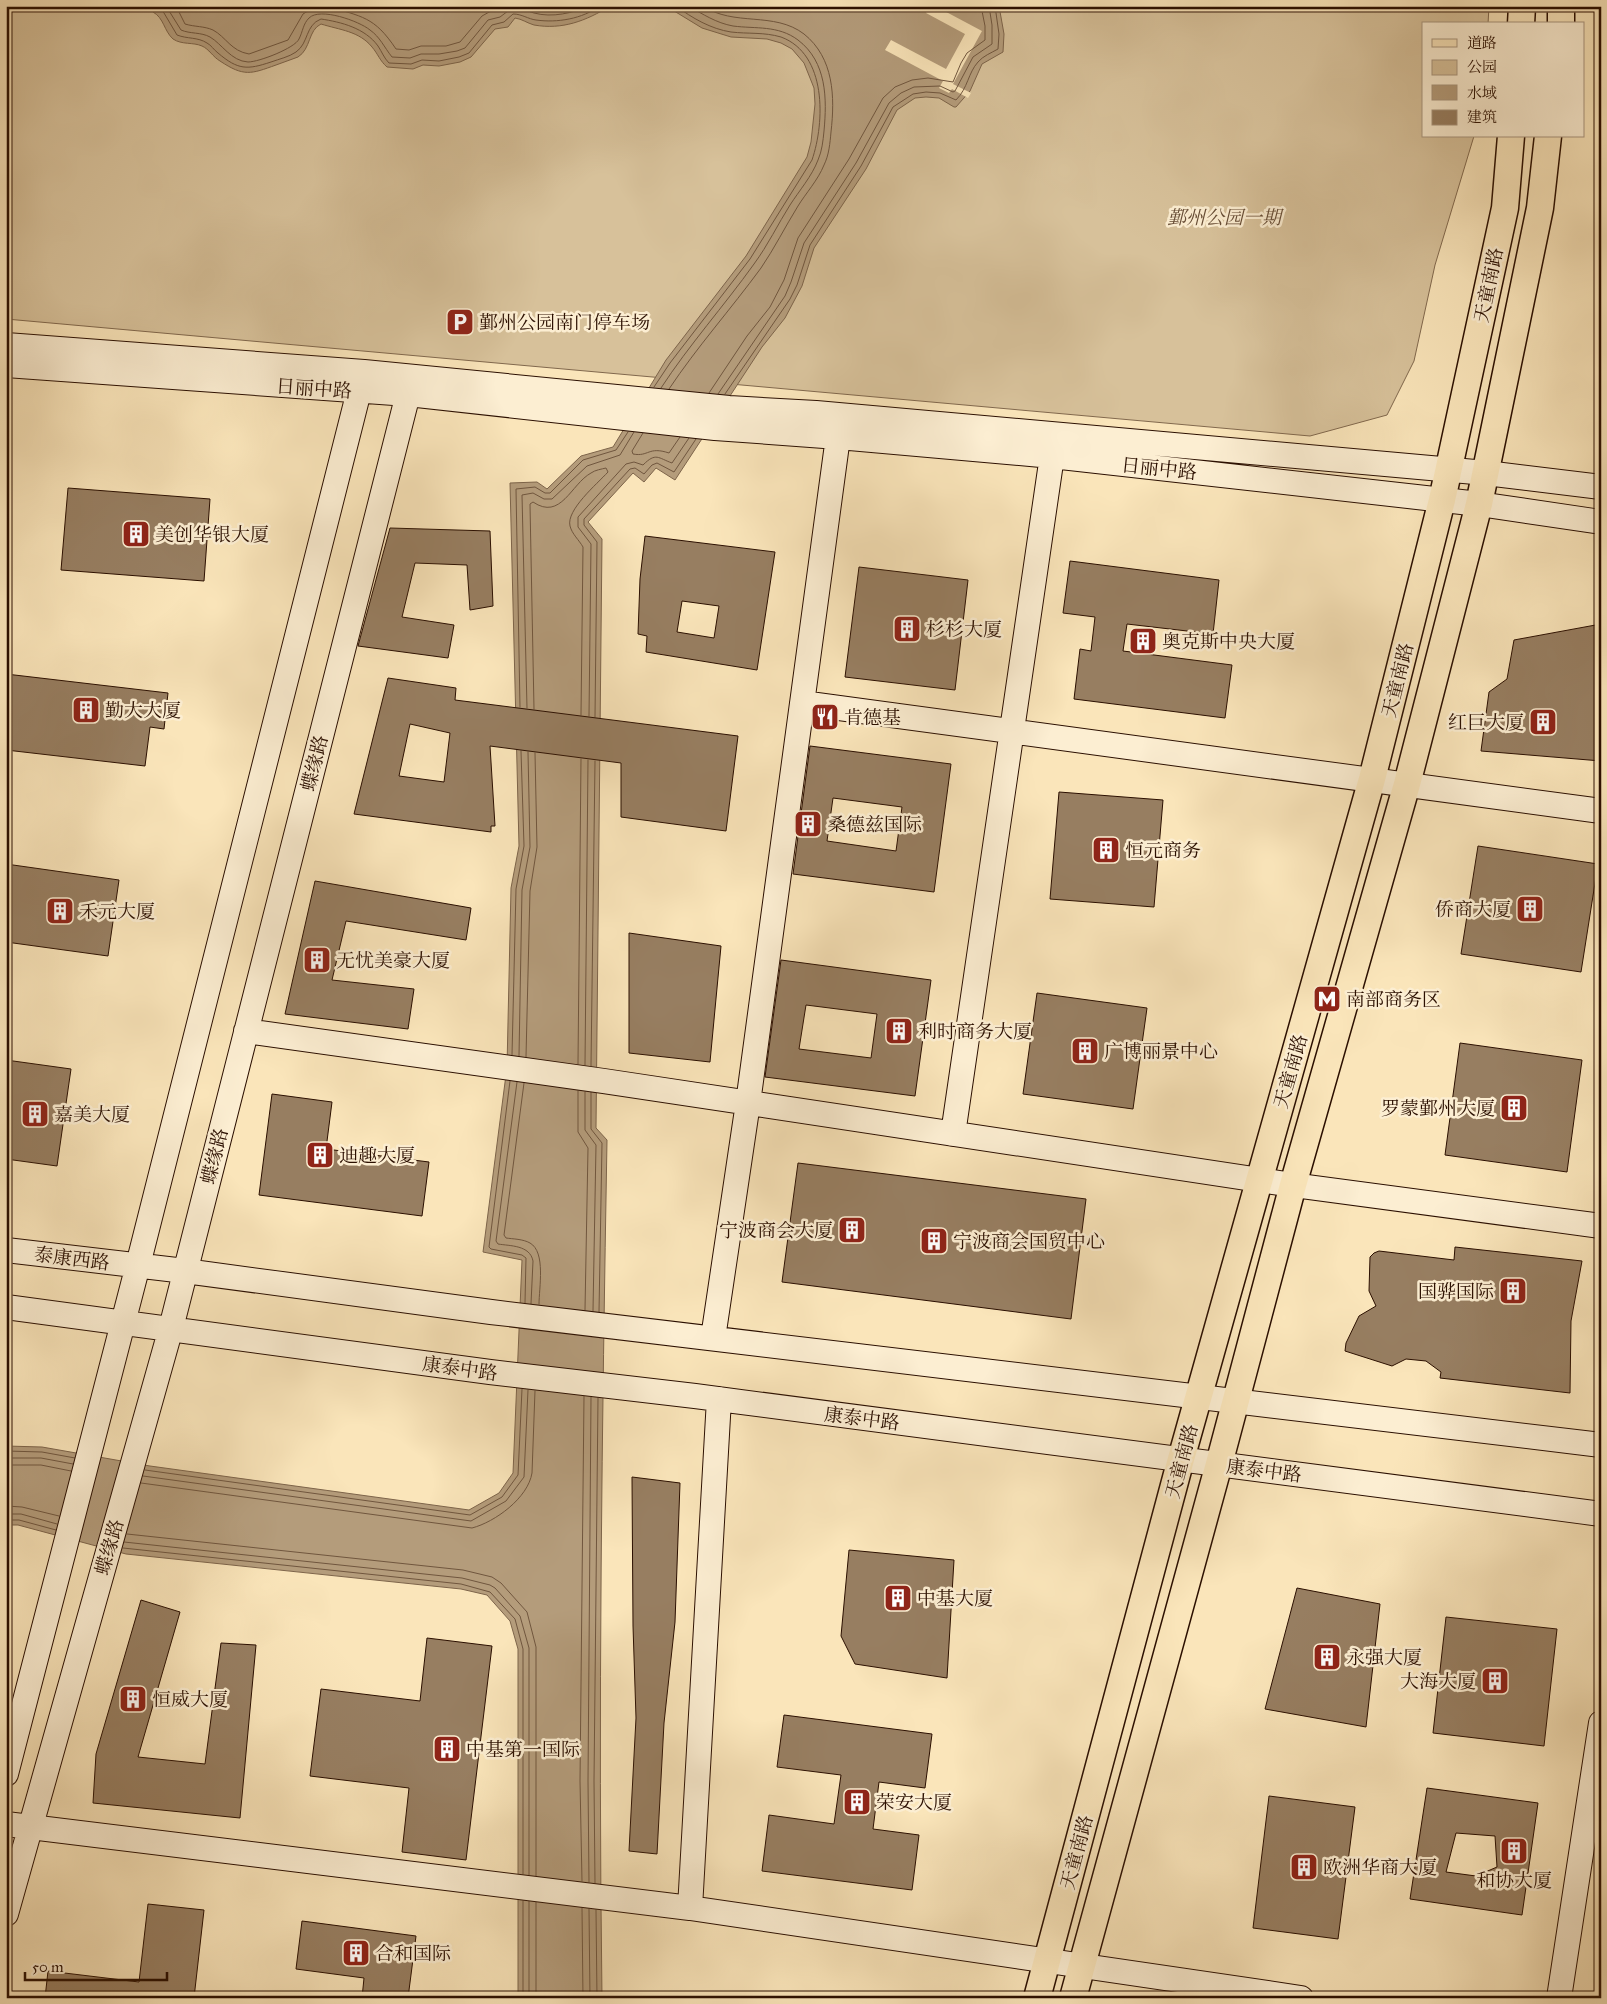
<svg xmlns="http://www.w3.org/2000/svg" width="1607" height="2004" font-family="'IM FELL Great Primer','Noto Serif SC',serif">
  <rect width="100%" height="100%" fill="#fae5ba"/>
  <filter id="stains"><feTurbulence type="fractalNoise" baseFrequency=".004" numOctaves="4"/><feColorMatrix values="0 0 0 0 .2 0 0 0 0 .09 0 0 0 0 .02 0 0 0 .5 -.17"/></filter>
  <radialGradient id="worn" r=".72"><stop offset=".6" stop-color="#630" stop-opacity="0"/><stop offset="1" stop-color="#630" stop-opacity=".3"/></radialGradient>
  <path fill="#d7c19a" stroke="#81684d" d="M6,6H1489L1488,24H1423V136H1474L1435,265L1414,361L1387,415L1310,436L6,319Z"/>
  <path fill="#b49c7b" stroke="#7d644a" d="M152,6H610C586,21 562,30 534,25C527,23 522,19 515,18L508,27L495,29L471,57L460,62L439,66L423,65L413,69L387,67C380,61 378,54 372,47C359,31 340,30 321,24C308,30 311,49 298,57C291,60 283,62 276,65C251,74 244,77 220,61C213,57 209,49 202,46C193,42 182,45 173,39C164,31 164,18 153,12Z
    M666,6H999L1004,34L1003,52L982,64L970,91L956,107H954L939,98L926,97L915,98L897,110L866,169L814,248L802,286L785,318L762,347L675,480L656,468L644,482L633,473L588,522L602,539L596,1128L607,1140C602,1426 598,1712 602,1998H518V1649L510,1621L487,1595L461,1589L126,1554L18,1525H6V1446L42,1447L150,1466L469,1510L499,1493L513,1473L522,1260L483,1252L507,1067L511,888L519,846L510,483L537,482L547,489L581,456L613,447L666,360L746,256L807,157L811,142L815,104L814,88L804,63L792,49L781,43L767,39L731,37L702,28Z"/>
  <path fill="#fae5ba" d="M929,6H935L982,31L953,84L971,93L968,98L952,89L949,93L939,88L943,81L885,50L891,40L946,69L965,34L926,13Z"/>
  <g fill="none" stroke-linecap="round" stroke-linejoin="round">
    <path stroke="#70563e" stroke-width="1" d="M157,6L164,13L177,35C187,39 198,37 207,43C211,45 214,50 218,53C238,70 247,70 271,62C279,59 289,57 296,52C309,43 305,25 321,19C341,22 365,28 378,46C382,52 384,58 389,63L411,64L422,60L439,61L459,57L469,53L492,25L504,22L513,14C522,14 528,19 536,20C557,23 582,19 600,6
      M166,6L181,30C190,34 201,32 210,37C222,44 231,61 248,62C259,62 295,48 299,39C303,31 303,24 309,18C320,7 359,21 370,30C380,37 384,47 392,57L410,58L421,54H439L457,51L465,48L488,20L500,17L512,8C521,6 526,11 534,13C552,18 573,13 589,6
      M176,6L185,24C195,27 204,26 213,30C226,37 231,51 249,54L288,40L303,14L316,6
      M327,6C362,17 374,16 396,49L409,50L421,46H446L460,42L482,16L500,6
      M654,387L670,363L750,259L812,160C825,122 827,54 781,37C764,32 748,34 731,32C711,29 692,18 676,6
      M661,388C689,345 724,306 754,264C768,245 778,224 790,205C799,191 812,176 818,160C822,151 823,141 824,131C827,99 827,62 798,40C778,25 756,29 733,26C716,23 703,14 688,6
      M669,389C697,347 731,309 761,268C774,249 785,227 798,206C806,193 818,180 824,165C829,155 830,143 831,132C835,97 834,58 804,34C774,11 734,27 703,6
      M709,393L747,336L770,307L784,280L798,238L849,159L883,98L895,87L912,80L928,78L953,82L961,63L967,53L985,40V26L981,6
      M718,394L785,296L791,282L804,243L856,163L889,103L901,93L914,87L940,86L953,92L955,91L973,57L992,44V25L989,6
      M725,394L790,299L797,285L810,245L861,166L893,107L913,94L926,92L940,93L956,100C968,88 968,73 978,62C983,56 991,53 998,49L999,34L995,6
      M643,433L632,451L633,454C649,457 648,446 669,453L680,437
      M520,707L516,489L535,487L545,493H550L583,460L616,450L628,432
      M527,708L522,495L533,493L544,499H552L587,466L620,455L634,432
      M534,709L530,504L533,502C561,521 571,484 591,473C595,470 602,469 606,468L608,472C597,484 566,510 570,526C572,534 579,540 583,547L581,715
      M589,716L591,544L578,527V517L626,464L634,462L643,465C656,452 658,458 672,463L689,438
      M595,717L597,542L584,525V519L630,469L635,468L644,474L652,465L657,463L674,472L696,439
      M512,1055L516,889L524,846L521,751
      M519,1056L522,890L530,847L528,752
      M526,1057L530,891L537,847L535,753
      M578,1064L581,759
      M585,1065L588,760
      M591,1066L595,761
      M510,1081L489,1247L491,1249L522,1255L526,1258L525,1303
      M517,1082L496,1241L498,1244C510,1246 530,1245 533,1261L531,1304
      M524,1083L504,1235L506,1238C513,1239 523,1239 530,1243C546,1252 539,1288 539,1304
      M578,1091V1132L588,1148L585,1310
      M585,1092V1130L596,1145L593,1311
      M591,1092V1129L602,1143L599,1312
      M6,1451L42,1452L75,1458
      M6,1458H41L73,1464
      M6,1465H41L71,1471
      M145,1470L470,1515L502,1497L518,1475L522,1389
      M143,1476L471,1521L506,1501L524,1477L528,1390
      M141,1483L472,1528C495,1522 528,1498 532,1473L535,1391
      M6,1506L22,1507L59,1516
      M6,1514H21L57,1524
      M6,1520H19L56,1530
      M127,1534L463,1570L492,1577L501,1583L527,1612L536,1647V1876
      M124,1542L462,1578L490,1585L495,1588L520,1616L529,1648V1875
      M123,1548L461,1584L490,1592L515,1619L523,1649V1874
      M582,1881L580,1781L584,1396
      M589,1882L588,1781L591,1397
      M595,1883L594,1781L598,1398
      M582,1908L583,1998
      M589,1909L590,1998
      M596,1910L597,1998
      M523,1998V1901
      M529,1998V1901
      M536,1998V1902"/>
  </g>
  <path fill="#977e61" stroke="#2b0f00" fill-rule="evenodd" d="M68,488L210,499L204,581L61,570Z
    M390,528L490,531L493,606L470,610L467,565L415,563L402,617L454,625L448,658L358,646Z
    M645,536L775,552L757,670L646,652L647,636L638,634L640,579ZM682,601L719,606L714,638L677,632Z
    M1070,561L1219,580L1213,634L1127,624L1123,651L1232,665L1225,718L1074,699L1080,649L1091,651L1095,617L1063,613Z
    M859,567L968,580L955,690L845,677Z
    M1601,624V761L1481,751L1489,692L1507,679L1514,640Z
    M6,674L168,693L164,729L150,727L145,766L6,750Z
    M388,678L456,688L455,700L738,736L726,831L621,817V763L490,746L495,826H491V832L354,814ZM410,724L450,733L444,782L399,776Z
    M810,746L951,764L934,892L793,874ZM833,798L902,807L896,851L827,841Z
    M1059,792L1163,800L1154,907L1050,899Z
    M1478,846L1598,864L1581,972L1461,954Z
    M6,864L119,880L108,956L6,942Z
    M315,881L471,908L466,940L346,921L332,980L414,989L408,1029L285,1014Z
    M629,933L721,946L710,1062L629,1053Z
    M781,960L931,980L915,1096L765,1077ZM806,1005L877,1014L871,1058L799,1049Z
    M1037,993L1147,1008L1133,1109L1023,1094Z
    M1460,1043L1582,1060L1567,1172L1445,1155Z
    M6,1060L71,1069L57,1166L6,1159Z
    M272,1094L332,1102L326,1149L429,1162L422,1216L259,1195Z
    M798,1163L1086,1199L1071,1319L782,1282Z
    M1455,1247L1582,1261L1571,1321L1570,1393L1440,1378L1441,1372L1426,1361L1406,1359L1392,1366L1345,1351L1346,1343L1359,1316L1376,1306L1369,1291L1370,1257L1374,1253L1379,1251L1454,1260Z
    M632,1477L680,1483L675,1622L664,1723L657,1854L629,1851L636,1718L633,1626Z
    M849,1550L954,1560L947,1678L855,1664L841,1636Z
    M1297,1588L1380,1604L1366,1727L1265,1709Z
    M141,1600L180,1612L138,1757L205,1764L221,1643L256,1645L240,1818L93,1803L96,1754Z
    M1446,1617L1557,1629L1544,1746L1433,1733Z
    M427,1638L492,1646L466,1860L402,1852L409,1788L310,1776L321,1689L420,1701Z
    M784,1715L932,1734L925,1788L879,1782L873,1829L919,1835L912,1890L762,1871L769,1815L834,1824L841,1775L777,1767Z
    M1427,1788L1538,1803L1522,1915L1410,1899ZM1456,1833L1495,1836L1497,1867L1476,1876L1446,1872Z
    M1269,1796L1355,1807L1338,1939L1253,1928Z
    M148,1904L204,1910L194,1998H45L48,1971L139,1982Z
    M302,1921L416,1936L408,1998H362L364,1978L296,1969Z"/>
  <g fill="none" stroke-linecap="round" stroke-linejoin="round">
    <defs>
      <path id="secondary" d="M6,345L364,372L729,408L816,413L1486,473L1601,487
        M6,365L408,394L715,428L838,437L1052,456L1479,504L1601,522
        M802,703L1601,811
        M246,1031L604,1081L1293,1185L1601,1226
        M953,1134L1052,456
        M6,1250L185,1271L491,1312L1601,1445
        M6,1307L490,1372L695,1396L1601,1514
        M713,1338L748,1103L838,437
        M6,1774L138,1265L359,391
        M6,1824L690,1908L1301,1998
        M690,1908L719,1399
        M6,1914L171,1328L408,394
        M1559,1998L1601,1723"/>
      <path id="primary" d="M1521,24L1522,6
        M1561,24V6
        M1037,1998L1181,1459L1372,779L1442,500L1505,208L1511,136
        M1073,1998L1219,1464L1293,1185L1407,784L1479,504L1540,208L1548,136"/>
    </defs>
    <use href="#secondary" stroke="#2b0f00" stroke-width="26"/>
    <use href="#primary" stroke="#2b0f00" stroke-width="29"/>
    <use href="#secondary" stroke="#fceed2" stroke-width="24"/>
    <use href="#primary" stroke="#fae5ba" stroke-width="26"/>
  </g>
  <defs>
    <symbol id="parking-square" viewBox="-11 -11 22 22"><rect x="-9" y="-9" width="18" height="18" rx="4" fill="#8f2418" stroke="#fceed2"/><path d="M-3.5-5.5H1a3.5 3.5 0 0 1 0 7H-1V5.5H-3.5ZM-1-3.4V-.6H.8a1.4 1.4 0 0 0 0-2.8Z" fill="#fff"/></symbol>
    <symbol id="building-square" viewBox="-11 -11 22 22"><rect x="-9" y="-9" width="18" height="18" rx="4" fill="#8f2418" stroke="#fceed2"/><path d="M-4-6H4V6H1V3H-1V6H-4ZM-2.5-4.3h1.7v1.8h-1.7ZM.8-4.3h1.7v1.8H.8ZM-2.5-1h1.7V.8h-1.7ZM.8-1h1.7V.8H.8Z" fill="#fff"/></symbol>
    <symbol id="restaurant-square" viewBox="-11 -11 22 22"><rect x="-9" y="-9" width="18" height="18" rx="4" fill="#8f2418" stroke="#fceed2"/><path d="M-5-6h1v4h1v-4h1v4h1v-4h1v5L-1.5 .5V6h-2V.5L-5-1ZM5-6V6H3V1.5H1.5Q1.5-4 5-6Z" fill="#fff"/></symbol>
    <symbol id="metro-square" viewBox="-11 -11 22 22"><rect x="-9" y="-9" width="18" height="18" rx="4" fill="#8f2418" stroke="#fceed2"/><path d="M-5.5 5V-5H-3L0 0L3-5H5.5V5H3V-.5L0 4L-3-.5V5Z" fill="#fff"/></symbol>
  </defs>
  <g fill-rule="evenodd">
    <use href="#parking-square" x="444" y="306" width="32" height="32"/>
    <use href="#building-square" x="120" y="518" width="32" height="32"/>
    <use href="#building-square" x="891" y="613" width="32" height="32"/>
    <use href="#building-square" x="1127" y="625" width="32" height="32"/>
    <use href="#building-square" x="70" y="694" width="32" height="32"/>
    <use href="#restaurant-square" x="809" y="701" width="32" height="32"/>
    <use href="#building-square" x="1527" y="706" width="32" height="32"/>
    <use href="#building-square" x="792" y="808" width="32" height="32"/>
    <use href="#building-square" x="1090" y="834" width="32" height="32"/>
    <use href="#building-square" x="1514" y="893" width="32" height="32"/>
    <use href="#building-square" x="44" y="895" width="32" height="32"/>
    <use href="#building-square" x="301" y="944" width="32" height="32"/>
    <use href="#metro-square" x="1311" y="983" width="32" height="32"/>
    <use href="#building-square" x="883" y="1015" width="32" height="32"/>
    <use href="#building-square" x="1069" y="1035" width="32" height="32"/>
    <use href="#building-square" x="1498" y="1092" width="32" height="32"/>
    <use href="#building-square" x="19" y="1098" width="32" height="32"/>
    <use href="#building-square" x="304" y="1139" width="32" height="32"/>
    <use href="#building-square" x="836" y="1214" width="32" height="32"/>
    <use href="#building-square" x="918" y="1225" width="32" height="32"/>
    <use href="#building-square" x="1497" y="1275" width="32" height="32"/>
    <use href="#building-square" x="882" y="1582" width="32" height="32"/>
    <use href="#building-square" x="1311" y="1641" width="32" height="32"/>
    <use href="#building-square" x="1479" y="1665" width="32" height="32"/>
    <use href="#building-square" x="117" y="1683" width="32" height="32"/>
    <use href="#building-square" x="431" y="1733" width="32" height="32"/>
    <use href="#building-square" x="841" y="1786" width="32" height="32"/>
    <use href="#building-square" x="1498" y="1835" width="32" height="32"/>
    <use href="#building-square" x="1288" y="1851" width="32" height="32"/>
    <use href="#building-square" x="340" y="1937" width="32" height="32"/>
  </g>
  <g text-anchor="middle" stroke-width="5" stroke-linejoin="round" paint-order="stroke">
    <g font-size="19" font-style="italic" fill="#674d36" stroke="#fceed2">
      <text x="1224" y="224">鄞州公园一期</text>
    </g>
    <g font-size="19" fill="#2b0f00" stroke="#fceed2">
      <text transform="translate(1488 285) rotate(-78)" y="7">天童南路</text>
      <text transform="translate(314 388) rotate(4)" y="7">日丽中路</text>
      <text transform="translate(1159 468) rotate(6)" y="7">日丽中路</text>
      <text transform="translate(1397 680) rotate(-76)" y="7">天童南路</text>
      <text transform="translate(314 763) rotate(-76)" y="7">蝶缘路</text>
      <text transform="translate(1290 1071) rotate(-74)" y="7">天童南路</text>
      <text transform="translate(214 1156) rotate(-76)" y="7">蝶缘路</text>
      <text transform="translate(72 1258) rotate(7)" y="7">泰康西路</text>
      <text transform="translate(460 1368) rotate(8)" y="7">康泰中路</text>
      <text transform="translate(862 1418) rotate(7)" y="7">康泰中路</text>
      <text transform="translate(1181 1461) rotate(-75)" y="7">天童南路</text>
      <text transform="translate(1264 1470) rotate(7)" y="7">康泰中路</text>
      <text transform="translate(109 1547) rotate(-74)" y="7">蝶缘路</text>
      <text transform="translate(1076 1852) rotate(-75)" y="7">天童南路</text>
    </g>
    <g font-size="19" fill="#2b0f00" stroke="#fceed2" text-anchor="start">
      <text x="479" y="329">鄞州公园南门停车场</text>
      <text x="155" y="541">美创华银大厦</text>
      <text x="926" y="636">杉杉大厦</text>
      <text x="1162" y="648">奥克斯中央大厦</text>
      <text x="105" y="717">勤大大厦</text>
      <text x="844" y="724">肯德基</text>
      <text x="1524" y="729" text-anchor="end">红巨大厦</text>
      <text x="827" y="831">桑德兹国际</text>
      <text x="1125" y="857">恒元商务</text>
      <text x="1511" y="916" text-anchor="end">侨商大厦</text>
      <text x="79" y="918">禾元大厦</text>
      <text x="336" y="967">无忧美豪大厦</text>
      <text x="1346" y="1006">南部商务区</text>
      <text x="918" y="1038">利时商务大厦</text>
      <text x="1104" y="1058">广博丽景中心</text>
      <text x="1495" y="1115" text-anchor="end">罗蒙鄞州大厦</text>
      <text x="54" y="1121">嘉美大厦</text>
      <text x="339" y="1162">迪趣大厦</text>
      <text x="833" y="1237" text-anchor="end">宁波商会大厦</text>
      <text x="953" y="1248">宁波商会国贸中心</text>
      <text x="1494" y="1298" text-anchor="end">国骅国际</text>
      <text x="917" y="1605">中基大厦</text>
      <text x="1346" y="1664">永强大厦</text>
      <text x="1476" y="1688" text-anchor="end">大海大厦</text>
      <text x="152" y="1706">恒威大厦</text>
      <text x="466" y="1756">中基第一国际</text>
      <text x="876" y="1809">荣安大厦</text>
      <text x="1323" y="1874">欧洲华商大厦</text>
      <text x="1514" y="1887" text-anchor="middle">和协大厦</text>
      <text x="375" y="1960">合和国际</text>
    </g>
  </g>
  <rect width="1607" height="2004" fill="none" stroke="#fae5ba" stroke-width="25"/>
  <rect x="8" y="8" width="1592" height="1989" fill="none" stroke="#2b0f00" stroke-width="2.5"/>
  <rect x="12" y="12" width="1582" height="1979" fill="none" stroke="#2b0f00"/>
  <rect x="1422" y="22" width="162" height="115" fill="#fceed2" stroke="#a8957e"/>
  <rect x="1432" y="39" width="25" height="8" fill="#fae5ba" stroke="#a8957e"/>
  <text x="1467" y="48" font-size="15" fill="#2b0f00">道路</text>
  <rect x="1432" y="60" width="25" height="15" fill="#d7c19a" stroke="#a8957e"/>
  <text x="1467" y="72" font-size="15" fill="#2b0f00">公园</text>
  <rect x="1432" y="85" width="25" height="15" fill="#b49c7b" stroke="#a8957e"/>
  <text x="1467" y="98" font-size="15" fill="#2b0f00">水域</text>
  <rect x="1432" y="110" width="25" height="15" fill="#977e61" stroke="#a8957e"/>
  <text x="1467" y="122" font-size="15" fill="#2b0f00">建筑</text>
  <path d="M25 1972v8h142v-8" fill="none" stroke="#2b0f00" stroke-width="2.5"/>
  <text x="32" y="1972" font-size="15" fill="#2b0f00" stroke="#fceed2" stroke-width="4" paint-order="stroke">50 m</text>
  <rect width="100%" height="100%" filter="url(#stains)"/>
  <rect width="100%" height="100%" fill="url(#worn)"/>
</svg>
